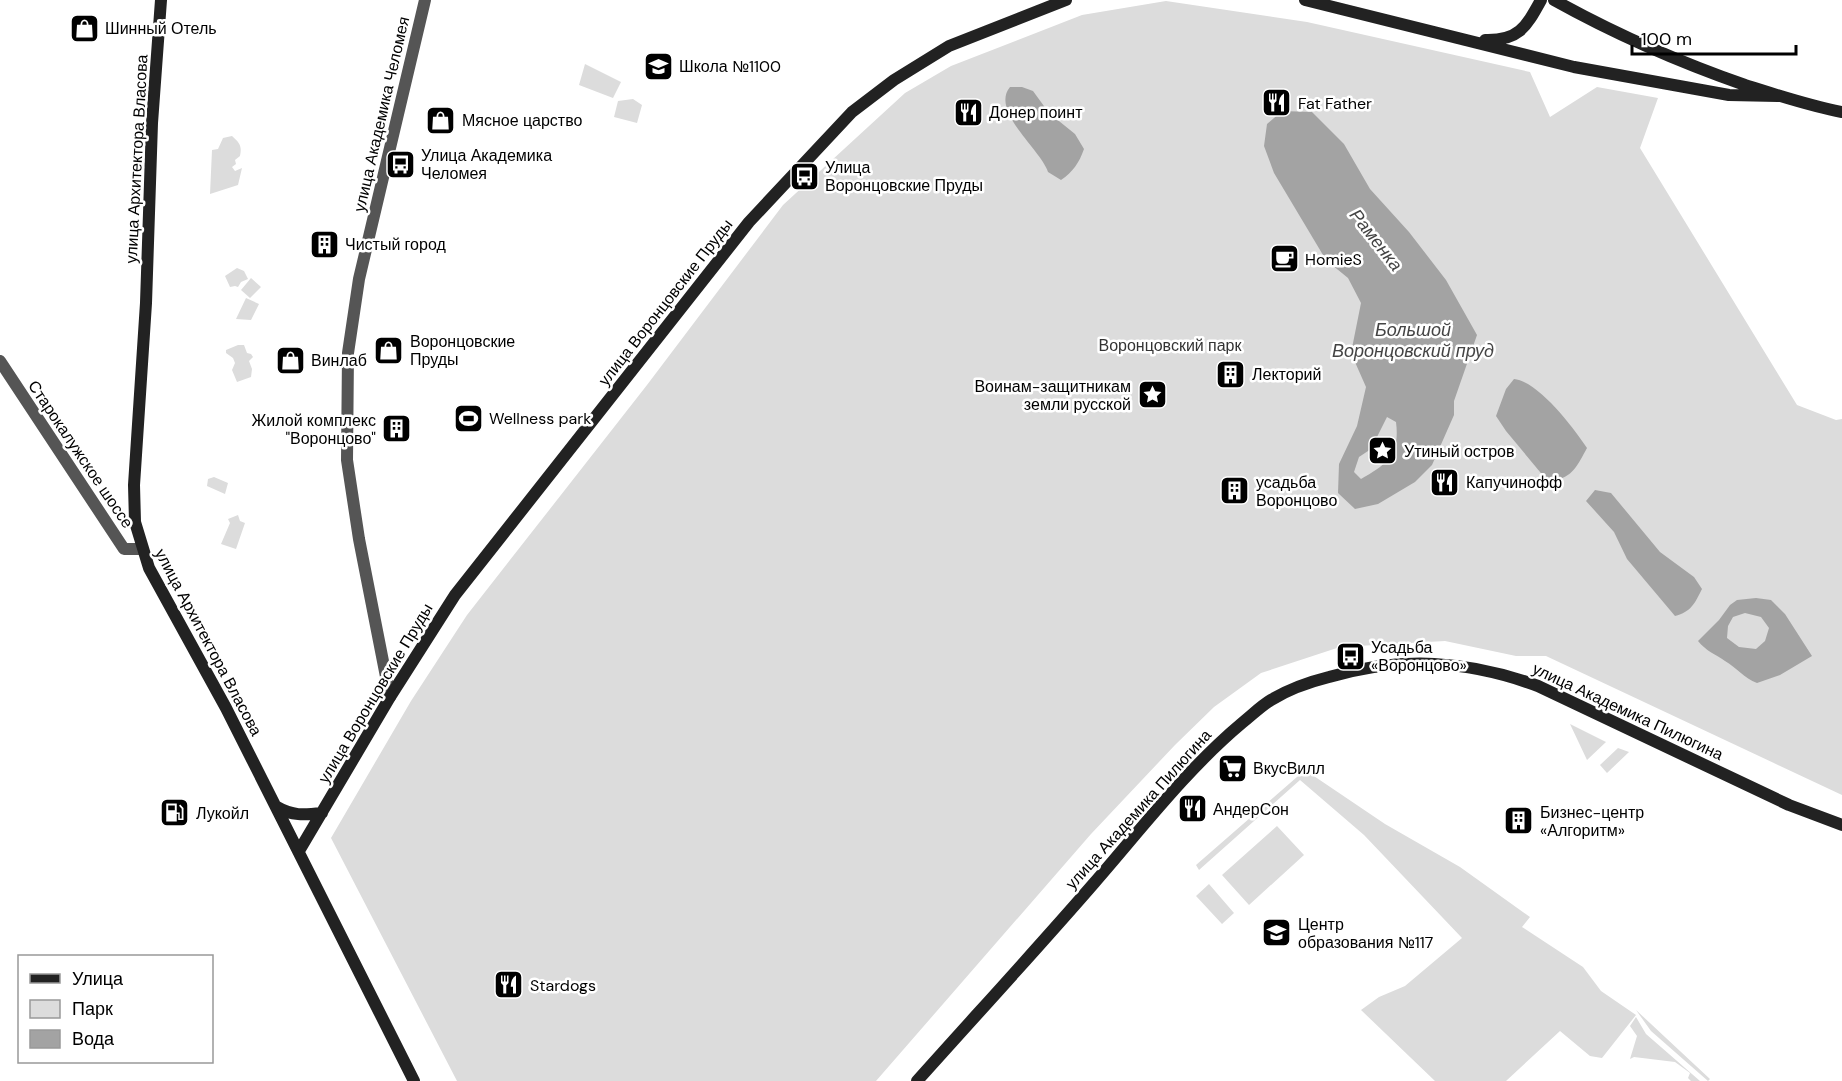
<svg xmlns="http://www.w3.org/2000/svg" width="1842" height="1081" font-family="'DM Sans',sans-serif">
  <rect width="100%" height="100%" fill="#fff"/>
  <path fill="#dcdcdc" d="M1166,1L1307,22L1530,72L1550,117L1597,87L1658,98L1640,148L1797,405L1836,420L1842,419V795L1546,656H1516L1445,641L1340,647L1261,673L1214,707L1175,745L1091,834L876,1081H457L331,838L411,701L467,615L647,385L783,205L905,93L951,66L1082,15Z
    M585,64L621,82L613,98L579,85Z
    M633,99L642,105L637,123L614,117L618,101Z
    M232,136C240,143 242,146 240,156L235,160L236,164L232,167L235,171L242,168L238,185L210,194L212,150L218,149L223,138Z
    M237,268L244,271L248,279L241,282L238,287L235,286L230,287L225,276Z
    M251,278L261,287L250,298L241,290Z
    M246,298L259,304L251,320L236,319Z
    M238,345H244L247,353L251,354L253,357L249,361L252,369L251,377L237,382L232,370L235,363L233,358L226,353V350Z
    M214,477L228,483L225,494L207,486L208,479Z
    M238,515L240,521L245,523L236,549L221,544L230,523L228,519Z
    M1570,724L1606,742L1587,760Z
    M1618,748L1629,752L1607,773L1600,765Z
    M1305,770L1385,824L1460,867L1530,917L1522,927L1583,967L1601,991L1636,1015L1602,1058L1590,1056L1560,1031L1506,1081H1435L1361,1010L1379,997L1405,986L1462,938L1364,835L1300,780L1199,870L1196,865Z
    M1277,826L1304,855L1249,905L1222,875Z
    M1209,884L1234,913L1222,924L1196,896Z
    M1636,1010L1710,1079L1708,1081L1651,1031Z
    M1636,1017L1646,1034L1700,1081H1691L1688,1078L1690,1073L1675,1062L1634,1057L1630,1059L1637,1036L1630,1026Z"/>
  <path fill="#a3a3a3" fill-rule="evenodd" d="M1010,87H1022L1033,91L1049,113L1075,134L1084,149C1079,163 1073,172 1061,180L1048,172C1041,150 990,111 1010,87Z
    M1282,111L1312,112L1344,144L1370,189L1409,232L1446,280L1477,335L1454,401V415L1432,465L1415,482L1378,504L1355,509L1338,493L1339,464L1357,426L1366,387L1351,353L1361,303L1348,278L1326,260L1274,173L1264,146L1267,124ZM1387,417L1396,422C1400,454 1388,464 1361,479L1354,472L1359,457L1371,449Z
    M1514,379C1538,381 1574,428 1587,448C1577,466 1570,484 1545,478L1506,431L1496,416L1506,389Z
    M1595,490L1611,493L1660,552L1694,577L1702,589C1695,603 1691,612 1675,616L1627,559L1614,532L1586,501Z
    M1756,598L1771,600L1785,614L1812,656L1780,675L1757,683C1744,678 1737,668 1725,661C1715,654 1706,651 1698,641L1719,620L1730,605L1737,600ZM1745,613L1761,617L1769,628L1765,641L1756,649L1739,647L1727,638L1728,626L1733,617Z"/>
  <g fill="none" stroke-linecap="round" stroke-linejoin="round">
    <path stroke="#555" stroke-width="12" d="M0,361L124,549H142
      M390,697L359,539L347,460L348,353L359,279L425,0"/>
    <path stroke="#222" stroke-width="12" d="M161,0L152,123L146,303L134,485L135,522L149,568L226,708L414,1081
      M1305,0L1574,67L1729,95L1778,96
      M1554,0C1615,34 1679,62 1745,85C1777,95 1809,106 1842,112
      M1485,40C1519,41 1526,27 1541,0
      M277,807C292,816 304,815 322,813
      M299,851L390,697L455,595L749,222L852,112L894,80L949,46L1066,0
      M917,1081C976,1015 1037,949 1095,882C1142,828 1187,769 1242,723C1252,715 1261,706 1271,700C1289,689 1309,682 1329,677C1402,656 1467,660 1538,686L1789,805L1842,825"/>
  </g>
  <defs>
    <symbol id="shop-square" viewBox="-11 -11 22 22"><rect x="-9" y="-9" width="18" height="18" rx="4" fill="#000" stroke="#fff"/><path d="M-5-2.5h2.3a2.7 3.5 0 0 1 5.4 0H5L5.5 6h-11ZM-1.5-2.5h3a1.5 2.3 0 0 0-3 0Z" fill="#fff"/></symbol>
    <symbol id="school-square" viewBox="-11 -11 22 22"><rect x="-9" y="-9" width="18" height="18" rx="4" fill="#000" stroke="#fff"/><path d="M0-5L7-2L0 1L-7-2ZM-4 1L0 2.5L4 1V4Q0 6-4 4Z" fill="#fff"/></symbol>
    <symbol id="restaurant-square" viewBox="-11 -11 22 22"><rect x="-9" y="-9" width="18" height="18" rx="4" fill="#000" stroke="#fff"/><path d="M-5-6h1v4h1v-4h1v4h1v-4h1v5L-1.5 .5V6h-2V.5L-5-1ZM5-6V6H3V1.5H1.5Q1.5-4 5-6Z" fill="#fff"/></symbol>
    <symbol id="bus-square" viewBox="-11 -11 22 22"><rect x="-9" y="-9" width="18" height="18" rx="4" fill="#000" stroke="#fff"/><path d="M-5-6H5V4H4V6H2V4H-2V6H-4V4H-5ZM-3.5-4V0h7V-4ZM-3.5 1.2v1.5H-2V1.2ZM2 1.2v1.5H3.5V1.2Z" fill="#fff"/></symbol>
    <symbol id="building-square" viewBox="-11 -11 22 22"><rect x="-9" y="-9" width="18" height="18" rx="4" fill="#000" stroke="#fff"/><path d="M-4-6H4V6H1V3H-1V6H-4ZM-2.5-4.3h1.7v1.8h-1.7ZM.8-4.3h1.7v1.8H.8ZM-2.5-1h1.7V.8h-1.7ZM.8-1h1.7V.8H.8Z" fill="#fff"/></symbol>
    <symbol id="cafe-square" viewBox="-11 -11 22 22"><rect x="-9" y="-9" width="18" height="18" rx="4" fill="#000" stroke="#fff"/><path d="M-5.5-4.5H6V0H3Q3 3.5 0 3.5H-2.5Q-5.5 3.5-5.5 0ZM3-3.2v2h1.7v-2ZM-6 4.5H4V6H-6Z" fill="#fff"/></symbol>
    <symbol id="sight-square" viewBox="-11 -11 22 22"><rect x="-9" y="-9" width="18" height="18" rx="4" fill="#000" stroke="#fff"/><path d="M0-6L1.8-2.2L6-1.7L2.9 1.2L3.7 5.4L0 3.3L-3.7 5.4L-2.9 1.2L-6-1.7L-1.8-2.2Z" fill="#fff"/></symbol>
    <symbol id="stadium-square" viewBox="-11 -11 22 22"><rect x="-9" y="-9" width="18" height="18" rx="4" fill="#000" stroke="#fff"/><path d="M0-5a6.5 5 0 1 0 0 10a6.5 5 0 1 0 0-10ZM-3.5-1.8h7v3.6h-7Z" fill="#fff"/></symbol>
    <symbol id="supermarket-square" viewBox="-11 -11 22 22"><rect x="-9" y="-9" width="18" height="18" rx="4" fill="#000" stroke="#fff"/><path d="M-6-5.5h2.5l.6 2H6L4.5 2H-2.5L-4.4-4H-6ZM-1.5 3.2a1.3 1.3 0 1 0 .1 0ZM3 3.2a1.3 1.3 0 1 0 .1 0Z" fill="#fff"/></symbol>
    <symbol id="fuel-square" viewBox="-11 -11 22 22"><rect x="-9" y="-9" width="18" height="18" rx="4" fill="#000" stroke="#fff"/><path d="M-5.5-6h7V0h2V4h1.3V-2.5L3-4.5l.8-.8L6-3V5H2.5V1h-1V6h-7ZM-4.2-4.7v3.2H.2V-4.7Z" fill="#fff"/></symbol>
  </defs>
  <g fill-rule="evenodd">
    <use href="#shop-square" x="68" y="12" width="33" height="33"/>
    <use href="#school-square" x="642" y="50" width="33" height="33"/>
    <use href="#restaurant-square" x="1260" y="86" width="33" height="33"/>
    <use href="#restaurant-square" x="952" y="96" width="33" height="33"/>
    <use href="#shop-square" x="424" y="104" width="33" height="33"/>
    <use href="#bus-square" x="384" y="148" width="33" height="33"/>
    <use href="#bus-square" x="788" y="160" width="33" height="33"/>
    <use href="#building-square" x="308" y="228" width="33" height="33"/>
    <use href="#cafe-square" x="1268" y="242" width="33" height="33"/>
    <use href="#shop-square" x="372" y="334" width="33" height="33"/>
    <use href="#shop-square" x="274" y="344" width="33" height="33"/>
    <use href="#building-square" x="1214" y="358" width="33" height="33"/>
    <use href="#sight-square" x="1136" y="378" width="33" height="33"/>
    <use href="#stadium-square" x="452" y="402" width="33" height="33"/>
    <use href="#building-square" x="380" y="412" width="33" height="33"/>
    <use href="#sight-square" x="1366" y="434" width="33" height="33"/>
    <use href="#restaurant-square" x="1428" y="466" width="33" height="33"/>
    <use href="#building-square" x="1218" y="474" width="33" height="33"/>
    <use href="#bus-square" x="1334" y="640" width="33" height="33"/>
    <use href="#supermarket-square" x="1216" y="752" width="33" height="33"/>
    <use href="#restaurant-square" x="1176" y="792" width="33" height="33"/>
    <use href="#fuel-square" x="158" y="796" width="33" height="33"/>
    <use href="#building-square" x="1502" y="804" width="33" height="33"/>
    <use href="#school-square" x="1260" y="916" width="33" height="33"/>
    <use href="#restaurant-square" x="492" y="968" width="33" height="33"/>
  </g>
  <g text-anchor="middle" stroke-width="5" stroke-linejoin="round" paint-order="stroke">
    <g font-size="16" fill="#000" stroke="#fff" text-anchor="start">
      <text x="105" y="34">Шинный Отель</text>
      <text x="679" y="72">Школа №1100</text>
      <text x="1298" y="109">Fat Father</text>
      <text x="989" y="118">Донер поинт</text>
      <text x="462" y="126">Мясное царство</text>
      <text x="421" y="161">Улица Академика<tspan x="421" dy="18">Челомея</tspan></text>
      <text x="825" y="173">Улица<tspan x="825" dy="18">Воронцовские Пруды</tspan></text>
      <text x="345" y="250">Чистый город</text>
      <text x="1305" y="265">HomieS</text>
      <text x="410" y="347">Воронцовские<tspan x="410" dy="18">Пруды</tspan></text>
      <text x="311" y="366">Винлаб</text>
      <text x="1252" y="380">Лекторий</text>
      <text x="1131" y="392" text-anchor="end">Воинам-защитникам<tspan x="1131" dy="18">земли русской</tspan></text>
      <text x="489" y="424">Wellness park</text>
      <text x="376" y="426" text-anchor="end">Жилой комплекс<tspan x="376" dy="18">"Воронцово"</tspan></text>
      <text x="1404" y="457">Утиный остров</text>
      <text x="1256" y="488">усадьба<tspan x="1256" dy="18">Воронцово</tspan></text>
      <text x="1466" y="488">Капучинофф</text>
      <text x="1371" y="653">Усадьба<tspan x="1371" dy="18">«Воронцово»</tspan></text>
      <text x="1253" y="774">ВкусВилл</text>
      <text x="1213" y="815">АндерСон</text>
      <text x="1540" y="818">Бизнес-центр<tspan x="1540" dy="18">«Алгоритм»</tspan></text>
      <text x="196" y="819">Лукойл</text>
      <text x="1298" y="930">Центр<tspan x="1298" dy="18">образования №117</tspan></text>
      <text x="530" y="991">Stardogs</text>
    </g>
    <g font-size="16" fill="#000" stroke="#fff">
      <text transform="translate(381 114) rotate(-77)" y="6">улица Академика Челомея</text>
      <text transform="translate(136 159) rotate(-87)" y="6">улица Архитектора Власова</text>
      <text transform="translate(665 302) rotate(-52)" y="6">улица Воронцовские Пруды</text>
      <text transform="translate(81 454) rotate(56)" y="6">Старокалужское шоссе</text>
      <text transform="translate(209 642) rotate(62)" y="6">улица Архитектора Власова</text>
      <text transform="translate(375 693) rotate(-59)" y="6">улица Воронцовские Пруды</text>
      <text transform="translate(1628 711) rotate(25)" y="6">улица Академика Пилюгина</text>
      <text transform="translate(1138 809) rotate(-48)" y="6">улица Академика Пилюгина</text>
    </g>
    <g font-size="16" fill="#333" stroke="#fff">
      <text x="1170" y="351">Воронцовский парк</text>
    </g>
    <g font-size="18" font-style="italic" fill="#444" stroke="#fff">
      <text transform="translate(1376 240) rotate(52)" y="6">Раменка</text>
      <text x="1413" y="336">Большой<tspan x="1413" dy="21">Воронцовский пруд</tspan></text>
    </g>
  </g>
  <rect x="18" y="955" width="195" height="108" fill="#ffffff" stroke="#999999" stroke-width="1.5"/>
  <rect x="30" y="974" width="30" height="9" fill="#222222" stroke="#999999" stroke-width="1.5"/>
  <text x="72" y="985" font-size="18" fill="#000000">Улица</text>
  <rect x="30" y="1000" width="30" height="18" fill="#dcdcdc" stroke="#999999" stroke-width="1.5"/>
  <text x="72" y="1015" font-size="18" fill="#000000">Парк</text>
  <rect x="30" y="1030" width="30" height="18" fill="#a3a3a3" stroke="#999999" stroke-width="1.5"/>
  <text x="72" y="1045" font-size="18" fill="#000000">Вода</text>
  <path d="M1632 45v9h164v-9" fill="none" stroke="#000000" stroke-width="3"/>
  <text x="1641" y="45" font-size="18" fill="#000000" stroke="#ffffff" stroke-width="4.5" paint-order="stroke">100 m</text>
</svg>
